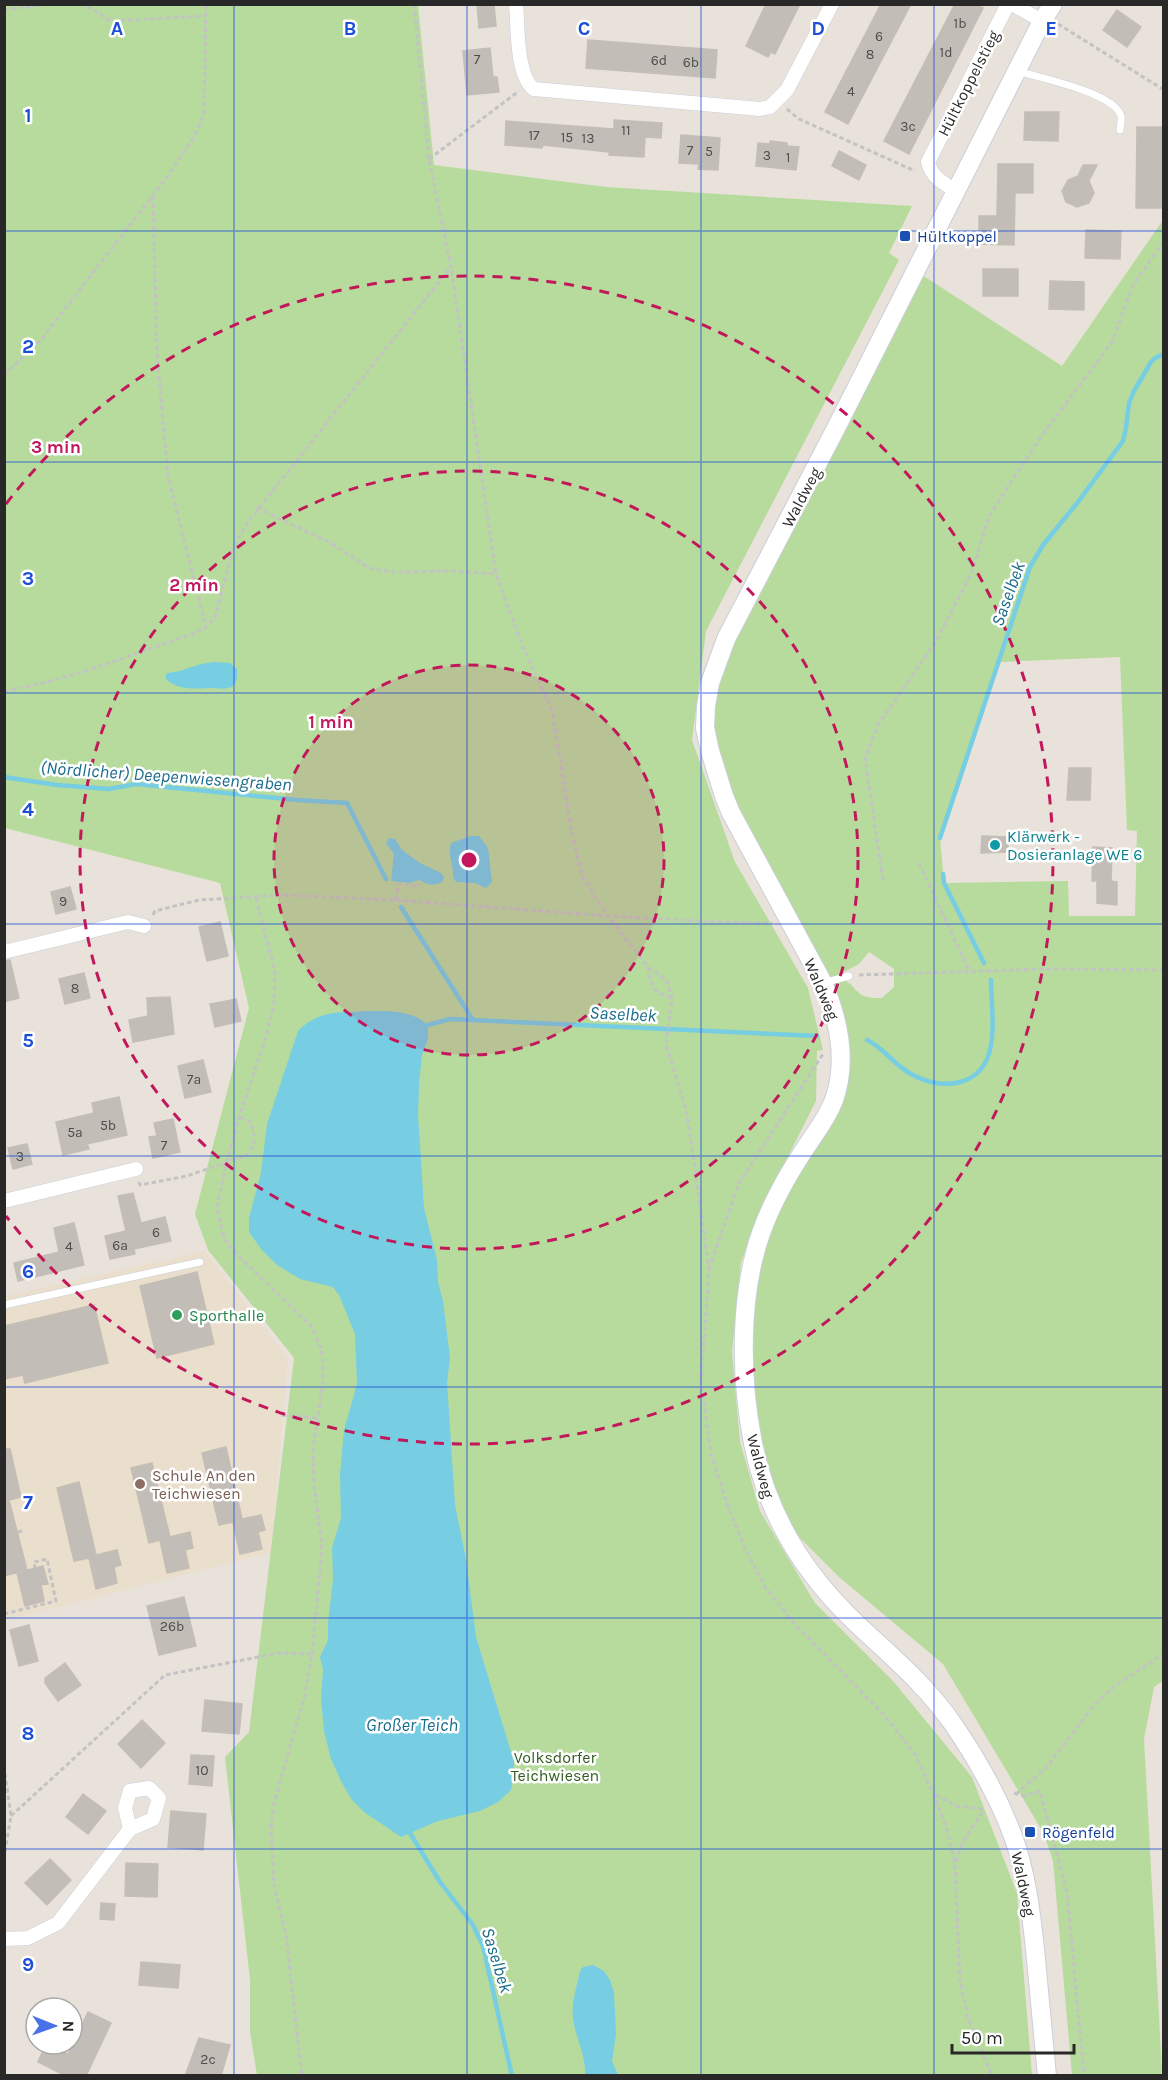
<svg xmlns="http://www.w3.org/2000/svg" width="1168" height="2080" font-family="Karla,sans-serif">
  <rect width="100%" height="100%" fill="#e9e2db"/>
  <path fill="#eadecc" d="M205,1251L288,1359L271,1552L5,1621V1296Z"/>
  <path fill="#b6db9d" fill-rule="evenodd" d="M4,5H418L434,165L606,187L912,206L889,253L899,260L706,631L692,740L735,862L808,988L823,1050L817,1051L816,1101L763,1206L741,1262L732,1352L740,1442L760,1511L815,1603L893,1681L972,1777L1017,1893L1032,2075H257L250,2032V1980L225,1757L249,1732L294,1358L208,1250L195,1214L249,1008L220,883L5,828Z
    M1163,220L1164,1680L1154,1687L1144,1739L1162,2071L1161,2075H1072L1053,1861L1044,1834L943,1664L839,1577L775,1513L749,1423L750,1271L839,1074L823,984L845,978L847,982C853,985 853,988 858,992C863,998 874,998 882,998L894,987V969L869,952L859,964L844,972L845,977L823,983L717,773L710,683L916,271L1062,366ZM1120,657L1127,830L1137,831L1135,916H1069L1068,881L944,883L940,838L999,662Z"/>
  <path fill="#77cde2" d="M214,662L230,663L237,669C239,694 224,688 208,688C193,689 178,690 166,679V674C171,672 175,672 180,671C192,667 201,663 214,662Z
    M471,836H479L488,848L492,882L486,888L475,883L456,882L453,877C454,865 447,854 451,843Z
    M389,838L395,839L402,850L420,863L441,873L444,877L442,882C435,886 426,885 420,880L409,883L391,881L394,854L386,843Z
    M369,1011C390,1011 411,1010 428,1025V1039L422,1055L419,1084L418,1116L420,1146L424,1208L437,1260L438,1282L443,1301L450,1358L447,1382L455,1505L466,1559L476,1637L514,1762L513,1779L511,1790L498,1802L480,1811L438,1821L401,1837L364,1812L352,1800L342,1783L331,1759L324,1731L321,1698L323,1669L320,1657L328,1640V1623L333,1579L332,1548L341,1518L340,1475L344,1430L357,1384L355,1334L339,1295L333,1287L300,1279L277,1265L262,1250L249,1232V1218L261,1173L267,1124L298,1031C320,1009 340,1013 369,1011Z
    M593,1965L604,1971L610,1980L614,1993L616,2034L612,2061L618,2075H585C586,2055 576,2039 573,2019C571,2003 577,1986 580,1971L583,1967Z"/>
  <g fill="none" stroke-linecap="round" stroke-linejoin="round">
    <path stroke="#77cde2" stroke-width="4.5" d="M4,777L57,785L109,789L136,784L297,800L347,803L386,879
      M940,838L1030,567L1043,545L1078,502L1123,441L1126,428L1129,403L1134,391L1151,362L1155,358L1164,354
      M943,874L944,883L984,963
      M401,907L473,1020
      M428,1025L450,1019L817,1036
      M867,1040C884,1048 894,1065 911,1074C943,1092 984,1087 991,1045C995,1025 991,1001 991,980
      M410,1833L440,1882L473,1925L483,1946L512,2076"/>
  </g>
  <path fill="#c2bdb7" stroke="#c4beb5" stroke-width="1.5" d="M477,4H494L496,26L479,28Z
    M766,4H800L775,54L771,52L768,57L746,46Z
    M881,4H911L848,124L825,112Z
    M955,4H976L983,8L909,154L884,141Z
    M1117,10L1141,27L1127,47L1103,30Z
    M588,40L717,50L715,78L586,68Z
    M490,48L493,77H497L499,92L467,95L463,51Z
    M1025,112H1059L1058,141L1024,140Z
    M614,120L662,123L661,138L645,137L644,157L609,155V152L543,145L542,148L505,145L506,121L614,129Z
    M1137,127H1164L1161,208H1136Z
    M681,135L720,138L718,170L698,169L699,164L679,163Z
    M770,141L787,143V146L799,147L796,170L756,166L758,143L770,144Z
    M839,151L866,165L859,180L832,166Z
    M998,164H1033V193H1015L1014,245L979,244V216H997Z
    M1083,165H1097L1089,181L1094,193L1089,203L1077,207L1066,202L1062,191L1068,180L1078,176Z
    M1086,230L1121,231L1120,259L1085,258Z
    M983,269H1018V296H983Z
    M1050,281L1084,282V310L1049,309Z
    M1069,768H1091L1090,800H1067Z
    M982,836L1008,837V852L981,853Z
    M1093,847L1112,848L1111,881L1117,882V905L1097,903V881H1092Z
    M70,887L76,909L56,914L51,892Z
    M220,922L228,956L207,961L199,927Z
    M10,960L19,998L4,1002V961Z
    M84,973L90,998L65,1004L59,979Z
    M170,997L174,1034L133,1042L129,1020L148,1016L147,998Z
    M236,999L241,1021L215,1027L210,1004Z
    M203,1060L211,1092L185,1098L178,1066Z
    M119,1097L127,1135L87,1144L89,1149L63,1155L56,1122L94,1113L92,1103Z
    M173,1119L180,1152L153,1158L149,1137L157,1136L154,1123Z
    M27,1144L32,1164L13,1169L8,1148Z
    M133,1193L141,1223L165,1217L171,1241L134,1249L135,1254L110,1259L105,1236L126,1231L118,1196Z
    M74,1223L84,1265L18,1281L14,1263L59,1252L54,1228Z
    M197,1272L214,1344L157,1358L140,1286Z
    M94,1305L108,1363L25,1383L23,1375L4,1379V1326Z
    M226,1447L242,1519L261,1515L265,1530L258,1532L262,1549L240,1554L233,1522L219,1525L202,1453Z
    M4,1449H10L21,1497L9,1500L27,1570L4,1576Z
    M152,1463L170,1537L190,1532L193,1548L185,1550L189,1568L167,1573L160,1540L149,1543L131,1468Z
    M79,1482L96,1555L117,1550L121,1565L114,1567L117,1583L96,1589L89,1558L74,1561L57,1488Z
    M43,1566L48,1584L41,1585L44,1601L25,1606L17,1573Z
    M184,1597L196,1646L159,1655L147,1606Z
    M29,1625L38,1661L19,1666L10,1630Z
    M65,1663L81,1685L58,1701L45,1683V1678Z
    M205,1700L242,1704L239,1734L202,1731Z
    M142,1720L165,1743L141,1768L118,1744Z
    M191,1755L214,1756L212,1786L189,1784Z
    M83,1794L106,1811L88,1834L66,1817Z
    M171,1811L206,1814L203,1850L168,1847Z
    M50,1859L71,1880L47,1905L25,1883Z
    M126,1863L158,1864L157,1897L125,1896Z
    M101,1903L115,1904L114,1920L100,1919Z
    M141,1962L180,1965L178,1988L139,1985Z
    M88,2012L111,2023L86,2076H66L38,2062L46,2044L68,2054Z
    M199,2038L230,2045L221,2076H185Z"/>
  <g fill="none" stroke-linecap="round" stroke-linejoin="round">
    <defs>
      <path id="service" d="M1017,71C1038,77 1115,93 1121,116C1122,119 1120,126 1120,130
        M823,983L849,976
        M4,1305L200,1262"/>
      <path id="minor" d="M516,4C518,26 516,76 534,89L760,109L770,107L787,90L832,4
        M1012,4L1042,21
        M956,191C944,183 931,177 928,162L1008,4
        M4,952L128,922L144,926
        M4,1201L136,1169
        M4,1939L28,1938L58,1923L130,1829L153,1819L159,1798L149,1788L130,1791L125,1808L130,1829"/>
      <path id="secondary" d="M1047,2076C1043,2033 1039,1991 1035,1949C1031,1911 1026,1872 1013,1836C998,1796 977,1759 953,1724C926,1685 891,1656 857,1624C804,1574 767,1514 753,1443C740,1378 739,1296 761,1233C772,1202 788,1174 806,1147C816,1132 827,1118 834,1100C848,1060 839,1020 823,983L731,813L724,796L710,751L705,728L706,706L710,683L726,639L834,432L1042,21L1053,4"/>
    </defs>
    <use href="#service" stroke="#caced9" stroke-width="8"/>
    <use href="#minor" stroke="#caced9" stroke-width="15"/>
    <use href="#secondary" stroke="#caced9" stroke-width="20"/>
    <path stroke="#c3c3c3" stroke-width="3" stroke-dasharray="4.5 3" stroke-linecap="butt" d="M80,4C91,7 101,16 112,21L206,16
      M414,4L429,159L451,267L496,574L522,645L552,710L572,834L583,878L608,916L648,967L667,980L672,999L666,1044L685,1106L691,1139L709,1271L701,1381L711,1454L729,1509L745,1548L765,1587L794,1623L883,1714L915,1754L934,1795L946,1826L955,1864L960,1981L968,2018L992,2076
      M4,10L48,4
      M1058,24L1164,90
      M787,109L799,119L915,171
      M429,159L519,91
      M153,196L157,353L168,476L206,627
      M4,375L40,341L168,176L195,135L204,114L206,4
      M257,508L329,542L369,568L391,572L454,571L496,574
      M4,691C70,680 133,654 195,633L206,627L215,618L231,556L238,538L248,522L450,268
      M919,863L969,970
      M883,880L865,758L878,725L936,641L972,572L989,516L1040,438L1112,342L1133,285L1164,241
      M256,898L275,972L274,1003L266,1037L239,1117L226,1164L217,1208L224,1238L236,1254L311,1326L321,1348L323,1363V1382L313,1449L314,1483L321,1538V1561L312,1654L305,1694L273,1807L271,1831L274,1885L286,1935L302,2076
      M395,900L399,884L418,886L420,884
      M153,915L155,911L199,900L284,895L395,900L608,916L720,922L772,923
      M648,967C651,987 652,991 671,998
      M859,975L1048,969L1164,970
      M139,1182L140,1185L187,1176L247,1155L254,1145V1131L249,1121L239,1117
      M709,1269L739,1183L823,1054
      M282,1415L316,1418
      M18,1532L25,1530
      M4,1614L56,1601L47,1559L34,1562L35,1569
      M4,1766L11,1816L4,1857
      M1014,1793L1024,1796L1040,1791L1067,1892L1084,2076
      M1016,1794L1046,1768L1095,1704L1116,1685L1164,1654
      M936,1795L956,1806L983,1809
      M11,1816L165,1675L279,1653L312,1654
      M956,1862L962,1843L984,1810"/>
    <use href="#service" stroke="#fff" stroke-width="7"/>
    <use href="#minor" stroke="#fff" stroke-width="14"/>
    <use href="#secondary" stroke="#fff" stroke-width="18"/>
  </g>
  <path fill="none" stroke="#1d4ed8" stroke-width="1.5" stroke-opacity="0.55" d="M234,4V2076M467,4V2076M701,4V2076M934,4V2076M4,231H1164M4,462H1164M4,693H1164M4,924H1164M4,1156H1164M4,1387H1164M4,1618H1164M4,1849H1164"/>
  <circle cx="469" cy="860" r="195" fill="#c2185b" fill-opacity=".12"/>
  <g fill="none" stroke="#c2185b" stroke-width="3" stroke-dasharray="10 8">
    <circle cx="469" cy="860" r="195"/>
    <circle cx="469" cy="860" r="389"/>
    <path d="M6 504A584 584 0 1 1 6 1216"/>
  </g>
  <g fill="#1a4fb4" stroke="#fff" stroke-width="2">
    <rect x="899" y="230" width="12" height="12" rx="3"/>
    <rect x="1024" y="1826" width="12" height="12" rx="3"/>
  </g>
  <circle fill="#0f9aa8" stroke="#fff" stroke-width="2" cx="995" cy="845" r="6"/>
  <circle fill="#2e9e5b" stroke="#fff" stroke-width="2" cx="177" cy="1315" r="6"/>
  <circle fill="#8d6e63" stroke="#fff" stroke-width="2" cx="140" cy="1484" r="6"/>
  <g text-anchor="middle" stroke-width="5" stroke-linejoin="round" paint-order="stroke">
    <g font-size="14" fill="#4e4d4c">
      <text x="960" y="28">1b</text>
      <text x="879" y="41">6</text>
      <text x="946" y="57">1d</text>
      <text x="870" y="59">8</text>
      <text x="477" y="64">7</text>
      <text x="659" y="65">6d</text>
      <text x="691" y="67">6b</text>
      <text x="851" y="96">4</text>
      <text x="908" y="131">3c</text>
      <text x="626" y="135">11</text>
      <text x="534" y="140">17</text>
      <text x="567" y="142">15</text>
      <text x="588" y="143">13</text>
      <text x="690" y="155">7</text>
      <text x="709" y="156">5</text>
      <text x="767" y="160">3</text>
      <text x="788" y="162">1</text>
      <text x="63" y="906">9</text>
      <text x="75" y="993">8</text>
      <text x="194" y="1084">7a</text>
      <text x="108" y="1130">5b</text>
      <text x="75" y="1137">5a</text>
      <text x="164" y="1150">7</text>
      <text x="20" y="1161">3</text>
      <text x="156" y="1237">6</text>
      <text x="120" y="1250">6a</text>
      <text x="69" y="1251">4</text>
      <text x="172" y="1631">26b</text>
      <text x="202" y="1775">10</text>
      <text x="208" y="2064">2c</text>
    </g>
    <g font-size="16" fill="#282828" stroke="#fff">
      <text transform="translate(968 83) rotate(-63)" y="6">Hültkoppelstieg</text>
      <text transform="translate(801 497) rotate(-62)" y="6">Waldweg</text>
      <text transform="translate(822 989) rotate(67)" y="6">Waldweg</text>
      <text transform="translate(761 1466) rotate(75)" y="6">Waldweg</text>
      <text transform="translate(1024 1884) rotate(78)" y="6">Waldweg</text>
    </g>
    <g font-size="16" fill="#164399" stroke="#fff" text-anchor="start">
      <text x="917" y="242">Hültkoppel</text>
      <text x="1042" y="1838">Rögenfeld</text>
    </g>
    <g font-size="16" fill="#0d838f" stroke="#fff" text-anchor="start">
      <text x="1007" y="842">Klärwerk -<tspan x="1007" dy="18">Dosieranlage WE 6</tspan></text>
    </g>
    <g font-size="16" fill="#27864d" stroke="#fff" text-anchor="start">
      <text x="189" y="1321">Sporthalle</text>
    </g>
    <g font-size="16" fill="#785e54" stroke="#fff" text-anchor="start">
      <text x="152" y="1481">Schule An den<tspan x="152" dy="18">Teichwiesen</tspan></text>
    </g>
    <g font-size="16" fill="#315e20" stroke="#fff">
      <text x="555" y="1763">Volksdorfer<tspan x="555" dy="18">Teichwiesen</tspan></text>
    </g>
    <g font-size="18" font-style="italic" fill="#1a6c8b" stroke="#fff">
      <text transform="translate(1008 594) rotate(-70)" y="6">Saselbek</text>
      <text transform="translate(166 776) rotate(4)" y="6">(Nördlicher) Deepenwiesengraben</text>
      <text transform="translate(623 1014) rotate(3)" y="6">Saselbek</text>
      <text x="412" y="1731">Großer Teich</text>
      <text transform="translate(497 1960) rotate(73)" y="6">Saselbek</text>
    </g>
  </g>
  <g font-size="20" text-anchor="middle" font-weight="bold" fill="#1d4ed8" stroke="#fff" stroke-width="5" stroke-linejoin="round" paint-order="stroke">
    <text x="117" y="35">A</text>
    <text x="350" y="35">B</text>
    <text x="584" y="35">C</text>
    <text x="818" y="35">D</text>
    <text x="1051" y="35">E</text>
    <text x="28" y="122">1</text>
    <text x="28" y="353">2</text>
    <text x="28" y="585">3</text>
    <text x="28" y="816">4</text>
    <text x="28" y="1047">5</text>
    <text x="28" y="1278">6</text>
    <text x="28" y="1509">7</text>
    <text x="28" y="1740">8</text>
    <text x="28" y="1971">9</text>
  </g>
  <circle cx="469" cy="860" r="9" fill="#c2185b" stroke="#fff" stroke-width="3"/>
  <g font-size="18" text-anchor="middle" font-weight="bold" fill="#c2185b" stroke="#fff" stroke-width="5" stroke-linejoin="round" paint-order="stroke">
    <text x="56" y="453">3 min</text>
    <text x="194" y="591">2 min</text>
    <text x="331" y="728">1 min</text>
  </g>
  <rect width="1168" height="2080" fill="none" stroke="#282828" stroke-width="12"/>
  <g transform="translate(54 2026) rotate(91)"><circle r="28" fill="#ffffff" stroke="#a9a9a9" stroke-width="1.5"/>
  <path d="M0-4.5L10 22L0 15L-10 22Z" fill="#4a72e8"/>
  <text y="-9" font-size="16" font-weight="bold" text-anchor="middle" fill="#282828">N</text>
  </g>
  <path d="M952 2044v9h122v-9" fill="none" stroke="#282828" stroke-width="3"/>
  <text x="961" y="2044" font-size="18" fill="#282828" stroke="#ffffff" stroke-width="4.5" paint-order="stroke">50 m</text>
</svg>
